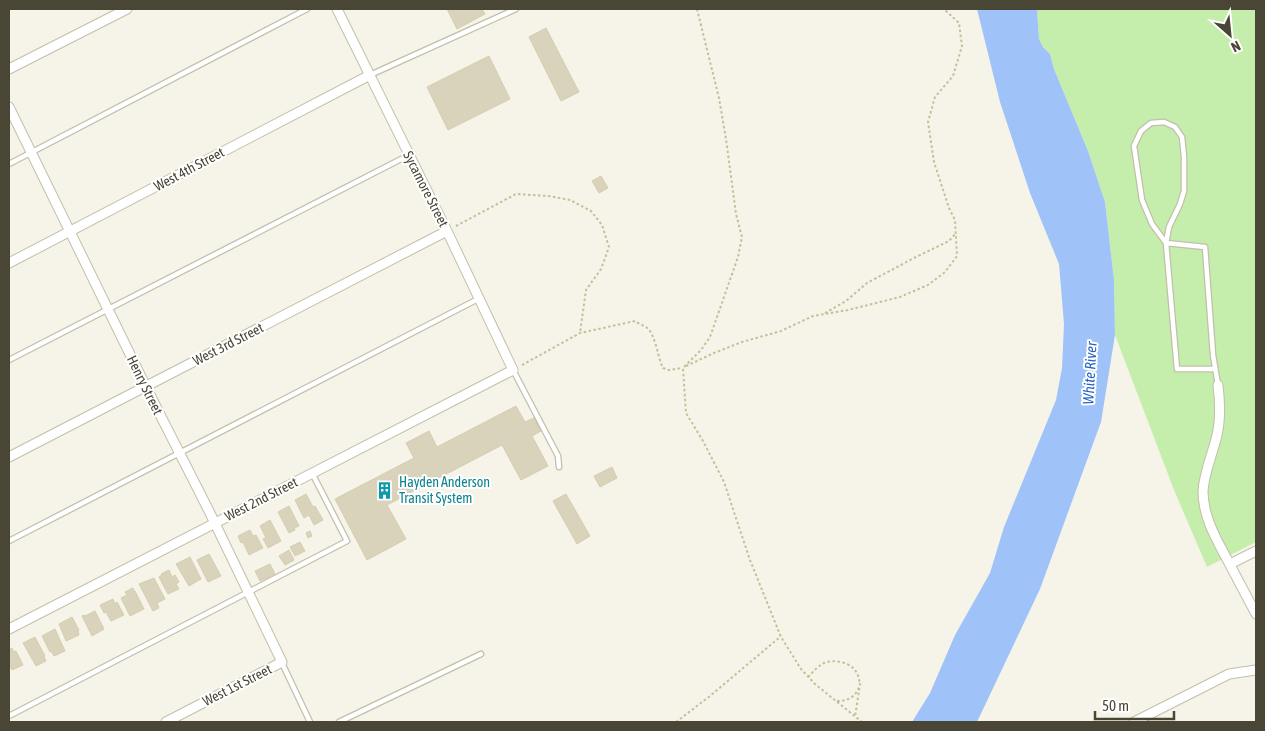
<svg xmlns="http://www.w3.org/2000/svg" width="1265" height="731" font-family="'Asap Condensed',sans-serif">
  <rect width="100%" height="100%" fill="#f6f4e8"/>
  <path fill="#c5eead" d="M1037,9H1256V542L1207,567L1174,490L1115,335L1114,280L1105,202L1088,151L1054,69L1050,54L1043,47L1039,39Z"/>
  <path fill="#9fc3f8" d="M977,9H1037L1039,39L1043,47L1050,54L1054,69L1088,151L1105,202L1114,280L1115,335L1101,422L1040,589L977,722H912L930,693L955,635L990,573L1004,527L1056,400L1062,368L1064,324L1059,264L1030,193L1000,102Z"/>
  <path fill="#d9d3bc" stroke="#d4cdaf" d="M447,9H482L485,14L457,29Z
    M546,28L579,92L561,101L529,37Z
    M489,56L510,99L448,130L427,87Z
    M601,176L608,188L599,193L592,181Z
    M516,406L525,422L534,418L541,431L532,436L548,466L521,480L502,445L387,505L406,539L367,560L335,499L414,458L406,443L429,431L437,447Z
    M612,467L617,478L600,487L594,476Z
    M306,494L313,507L315,506L323,520L314,525L309,515L304,518L295,500Z
    M566,494L590,536L577,544L553,501Z
    M289,506L299,526L294,528L295,530L289,533L278,512Z
    M270,520L281,541L268,548L263,539L266,538L260,526Z
    M250,530L253,536L256,535L263,548L249,555L243,542L241,543L238,536Z
    M310,531L312,536L308,538L306,533Z
    M300,542L305,551L295,556L290,547Z
    M289,550L294,560L285,565L279,556Z
    M209,554L221,576L208,582L197,560Z
    M190,557L201,579L189,586L176,564Z
    M270,564L275,574L260,581L255,571Z
    M169,570L172,577L175,575L179,582L176,584L179,589L168,594L159,577L162,575L161,574Z
    M154,578L165,599L157,603L159,608L153,611L139,584Z
    M133,588L134,591H135L144,609L130,616L121,598L127,595L125,592Z
    M113,599L115,604L117,602L124,615L111,621L106,612L104,613L100,605Z
    M95,611L104,629L92,636L82,616L84,615L85,616Z
    M72,617L79,630L78,631L79,635L66,641L59,624Z
    M55,629L65,651L54,656L51,651L50,652L42,636Z
    M35,637L45,656L44,657L46,661L36,666L23,643Z
    M12,648L14,652L16,651L23,665L12,670L9,664V650Z"/>
  <g fill="none" stroke-linecap="round" stroke-linejoin="round">
    <defs>
      <path id="service" d="M370,75L516,9
        M1164,122L1175,127L1182,137L1184,157V191L1180,204L1169,227L1166,243L1152,224L1142,200L1134,146L1141,131L1151,123Z
        M9,164L307,9
        M9,360L409,155
        M1215,369H1177L1166,243L1205,247L1213,355L1218,385
        M513,370L558,456L559,467
        M9,541L478,299
        M282,663L310,722
        M9,716L347,541L312,473
        M339,722L481,654"/>
      <path id="minor" d="M9,69L127,9
        M9,107L146,387L209,511L282,662L166,722
        M9,263L370,75
        M1218,385C1220,402 1221,418 1217,435C1213,453 1204,472 1203,491C1203,518 1217,540 1229,563C1238,580 1247,597 1256,614
        M9,457L447,231
        M1230,564L1256,551
        M9,629L513,370L447,231L337,9
        M1134,722L1229,674L1256,670"/>
    </defs>
    <use href="#service" stroke="#c2bfaa" stroke-width="7"/>
    <use href="#minor" stroke="#c2bfaa" stroke-width="11"/>
    <path stroke="#c6be99" stroke-width="2" stroke-dasharray="2.5 2.5" stroke-linecap="butt" d="M697,9L719,98L726,139L736,214L742,237L738,257L710,337L701,350L683,368L686,413L703,441L724,482L750,560L781,637L801,669L815,684L862,722
      M456,226L516,194L549,196L570,200L591,211L602,225L609,247L601,269L586,290L580,333
      M825,313L846,301L867,283L914,258L949,241L956,233
      M522,365L580,333L635,321C638,323 642,325 646,327C656,334 657,356 663,368L669,370L682,368
      M686,366L714,353L742,342L781,331L813,316L848,310L900,297L928,285L945,272L957,256L955,220L949,208L934,162L928,122L935,97L953,76L962,46L959,23L944,9
      M808,677C813,672 818,666 824,663C833,659 848,662 854,669C858,673 859,679 860,684
      M837,701C849,701 857,696 860,684L855,717
      M676,722L710,696L780,637"/>
    <use href="#service" stroke="#fff" stroke-width="4.5"/>
    <use href="#minor" stroke="#fff" stroke-width="9"/>
  </g>
  <defs>
    <symbol id="building-bare" viewBox="-9 -9 18 18"><path d="M-4-6H4V6H1V3H-1V6H-4ZM-2.5-4.3h1.7v1.8h-1.7ZM.8-4.3h1.7v1.8H.8ZM-2.5-1h1.7V.8h-1.7ZM.8-1h1.7V.8H.8Z" fill="#0f9aa8" stroke="#fff" stroke-width="2.5" paint-order="stroke"/></symbol>
  </defs>
  <g fill-rule="evenodd">
    <use href="#building-bare" x="372" y="478" width="25" height="25"/>
  </g>
  <g text-anchor="middle" stroke-width="4" stroke-linejoin="round" paint-order="stroke">
    <g font-size="14" fill="#4a4636" stroke="#fff">
      <text transform="translate(189 169) rotate(-28)" y="5">West 4th Street</text>
      <text transform="translate(426 189) rotate(63)" y="5">Sycamore Street</text>
      <text transform="translate(228 344) rotate(-27)" y="5">West 3rd Street</text>
      <text transform="translate(145 385) rotate(64)" y="5">Henry Street</text>
      <text transform="translate(261 499) rotate(-27)" y="5">West 2nd Street</text>
      <text transform="translate(237 685) rotate(-27)" y="5">West 1st Street</text>
    </g>
    <g font-size="14" fill="#0d838f" stroke="#fff" text-anchor="start">
      <text x="399" y="487">Hayden Anderson<tspan x="399" dy="16">Transit System</tspan></text>
    </g>
    <g font-size="15" font-style="italic" fill="#2361c2" stroke="#fff">
      <text transform="translate(1090 373) rotate(-87)" y="5">White River</text>
    </g>
  </g>
  <rect width="1265" height="731" fill="none" stroke="#4a4636" stroke-width="20"/>
  <g transform="translate(1230 35) rotate(153)" stroke="#ffffff" stroke-width="4" paint-order="stroke">
  <path d="M0-4L9 19L0 12L-9 19Z" fill="#4a4636"/>
  <text y="-8" font-size="14" font-weight="bold" text-anchor="middle" fill="#4a4636">N</text>
  </g>
  <path d="M1095 711v8h79v-8" fill="none" stroke="#4a4636" stroke-width="2.5"/>
  <text x="1102" y="711" font-size="15" fill="#4a4636" stroke="#ffffff" stroke-width="4" paint-order="stroke">50 m</text>
</svg>
